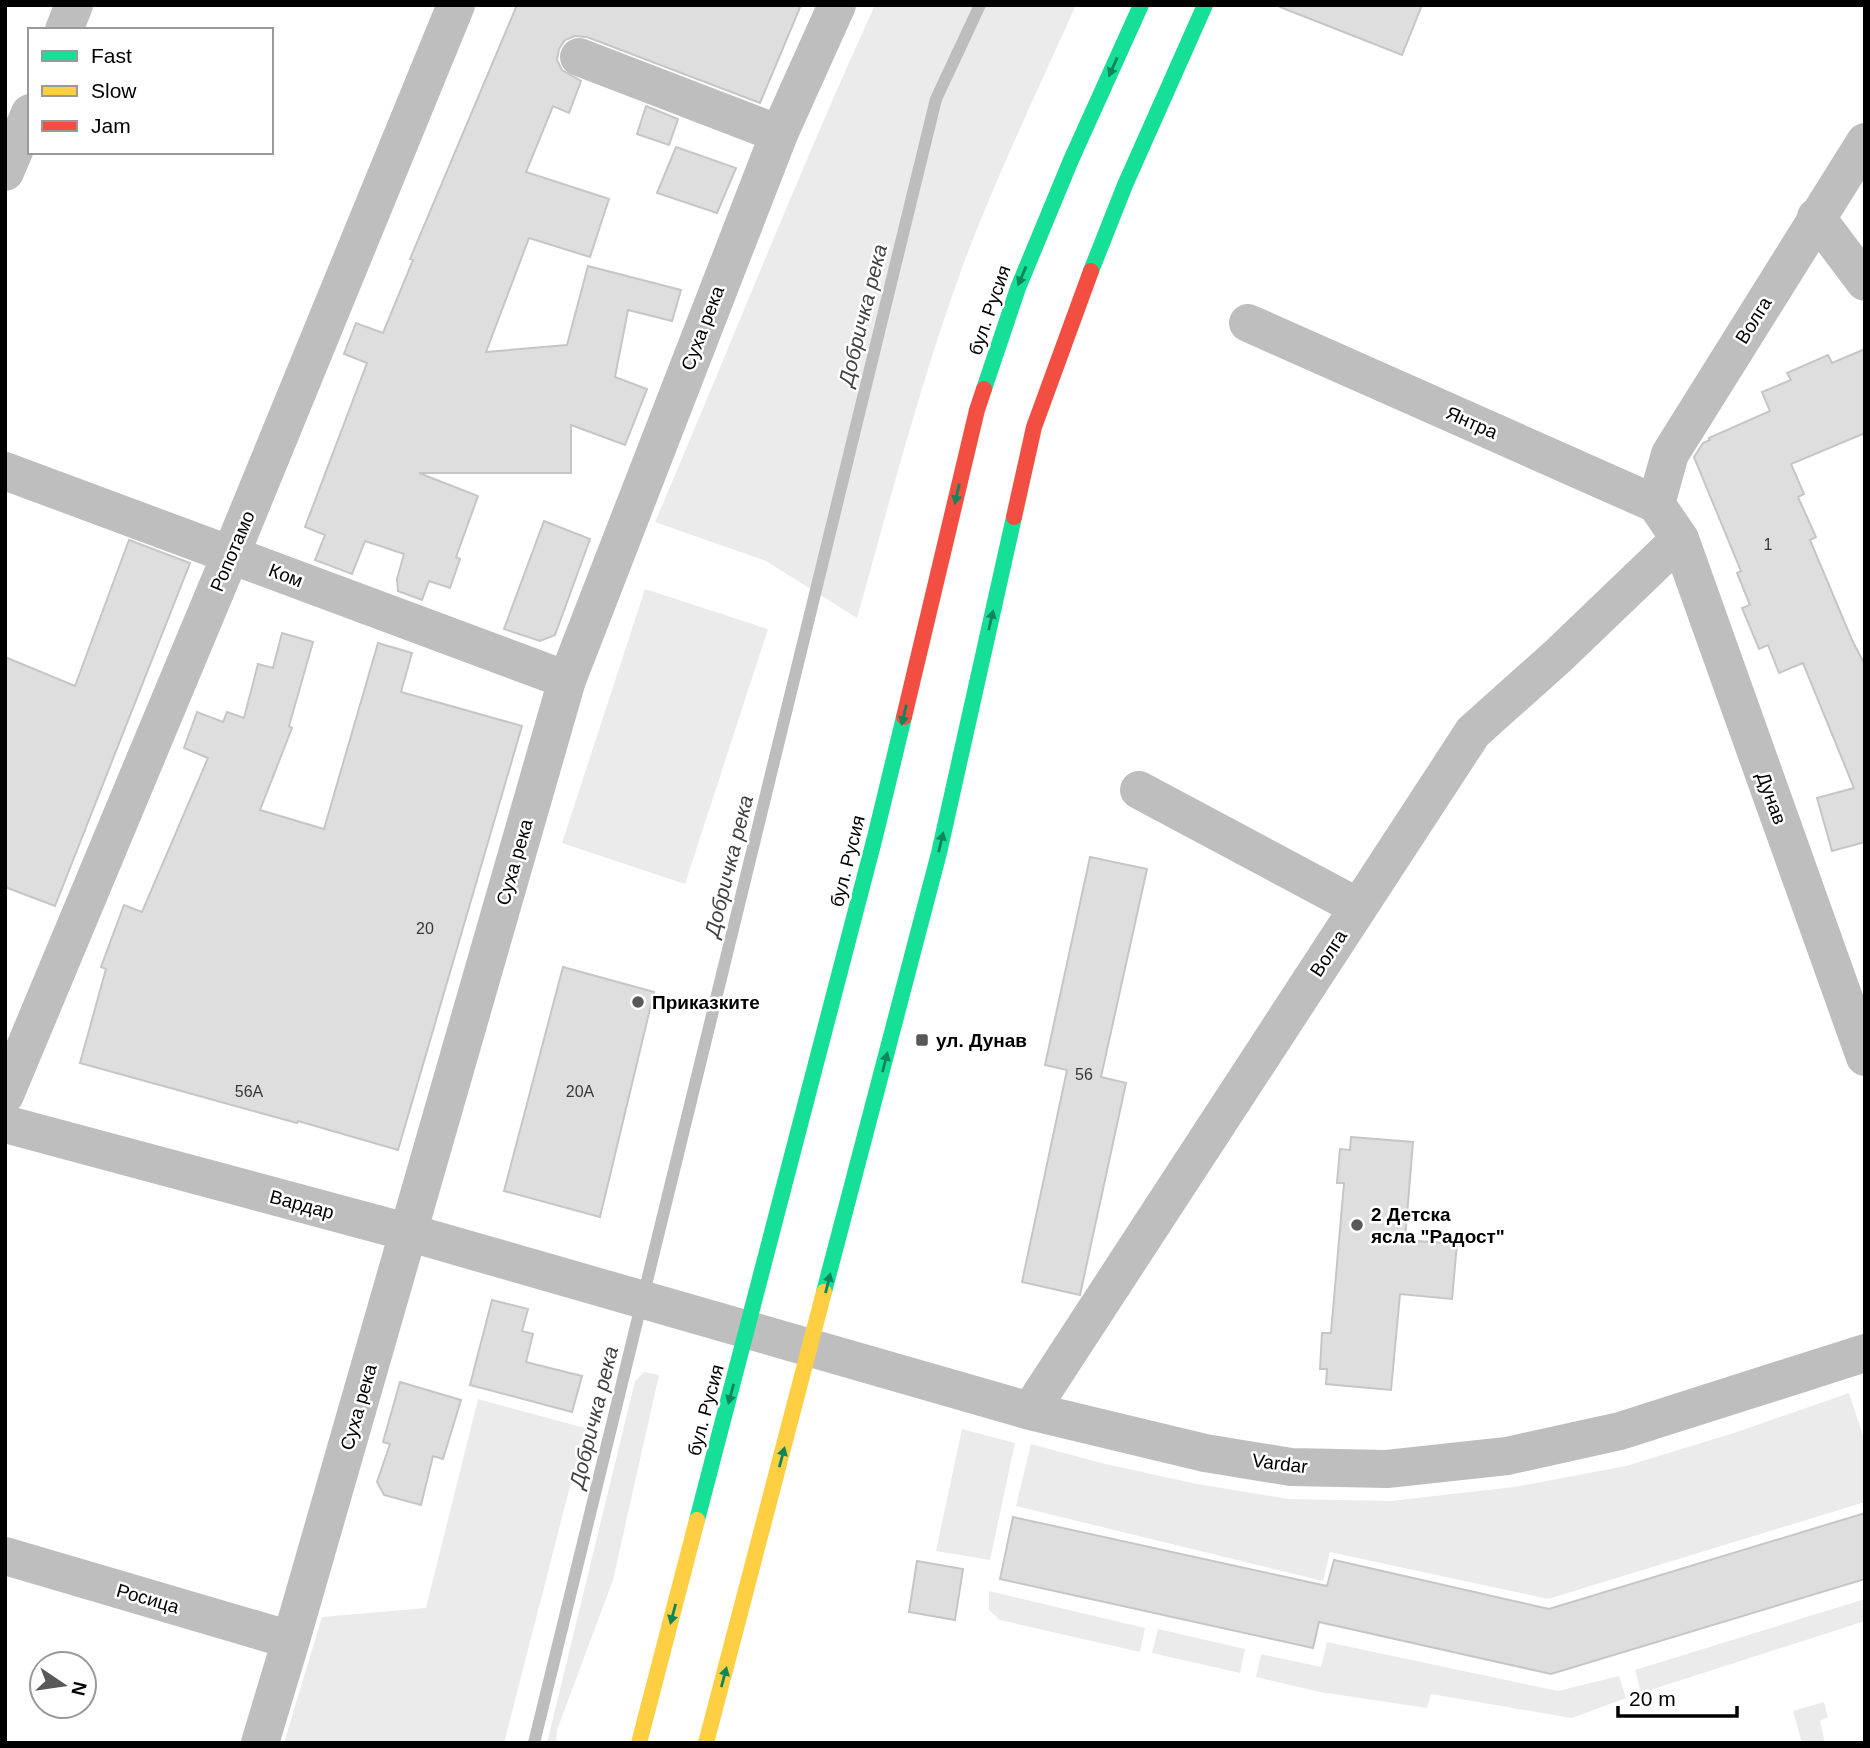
<svg xmlns="http://www.w3.org/2000/svg" width="1870" height="1748" font-family="Arial,sans-serif">
  <rect width="100%" height="100%" fill="#fff"/>
  <path fill="#ebebeb" d="M875,5H1076C1037,92 995,179 962,268C920,383 890,501 857,618L766,561L655,522C729,350 797,175 875,5Z
    M645,589L768,629L685,884L562,843Z
    M644,1372L659,1375L613,1580L557,1730L556,1743H547L635,1381Z
    M1849,1393L1865,1441V1502L1548,1599L1330,1552L1323,1581L1016,1506L1031,1444L1101,1463L1197,1484L1289,1499L1391,1501L1514,1487L1626,1466L1734,1433Z
    M478,1399L585,1428L504,1743H284L322,1617L426,1608Z
    M962,1429L1015,1443L990,1560L936,1551Z
    M989,1591L1145,1628L1140,1652L1000,1620L989,1610Z
    M1865,1599V1621L1641,1693L1635,1670Z
    M1158,1629L1245,1649L1240,1673L1152,1653Z
    M1327,1642L1558,1691L1619,1676L1626,1698L1572,1718L1431,1694L1427,1708L1320,1692L1256,1677L1261,1654L1321,1667Z
    M1824,1702L1828,1717L1820,1721L1825,1743H1802L1793,1711Z"/>
  <g fill="none" stroke-linecap="round" stroke-linejoin="round">
    <path stroke="#bdbdbd" stroke-width="12" d="M534,1743L936,99L980,5"/>
  </g>
  <path fill="#dedede" stroke="#c6c6c6" stroke-width="2" d="M517,5H801L760,103L587,37L575,36L565,40L559,49L557,60L562,70L581,81L569,113L553,106L526,172L609,199L590,257L529,238L486,352L567,345L588,266L681,290L672,321L628,310L615,377L647,389L625,445L571,425V473H419L478,496L456,557L460,559L450,588L429,581L422,600L398,591L397,579L404,554L365,541L352,574L315,560L325,535L305,527L367,363L344,354L356,323L383,333L413,260L410,259Z
    M1280,5H1422L1402,55L1280,7Z
    M646,106L678,119L669,145L637,134Z
    M676,147L736,168L717,213L657,193Z
    M1865,349V433L1791,464L1804,494L1798,497L1816,537L1810,540L1852,640L1865,665V842L1832,851L1817,798L1854,788L1803,663L1779,673L1768,645L1759,649L1742,608L1750,605L1737,573L1741,571L1694,457L1703,443L1710,440L1709,438L1770,411L1762,392L1791,380L1787,373L1828,355L1832,363Z
    M544,521L590,539L555,635L540,641L504,629Z
    M129,540L190,563L55,906L5,887V657L75,686Z
    M282,633L313,642L289,726L292,728L260,810L324,829L378,643L412,653L401,692L522,726L398,1150L298,1121L297,1123L80,1063L106,969L101,967L124,905L142,912L208,758L184,748L197,712L223,722L227,712L244,718L258,664L273,668Z
    M1090,857L1147,869L1101,1077L1126,1083L1080,1295L1022,1282L1067,1070L1045,1065Z
    M563,967L654,992L600,1217L504,1191Z
    M1351,1137L1413,1142L1405,1240L1457,1244L1452,1299L1400,1294L1391,1390L1326,1384L1327,1369H1320L1322,1333H1331L1344,1183H1337L1340,1149L1350,1150Z
    M492,1300L528,1309L522,1331L533,1334L526,1362L582,1376L572,1412L470,1385Z
    M400,1382L461,1400L443,1459L433,1456L421,1505L384,1495L377,1482L390,1444L383,1442Z
    M1865,1513V1579L1551,1674L1319,1622L1313,1648L1000,1579L1013,1517L1327,1586L1334,1560L1549,1609Z
    M917,1561L963,1569L955,1620L909,1612Z"/>
  <g fill="none" stroke-linecap="round" stroke-linejoin="round">
    <path stroke="#bebebe" stroke-width="38" d="M64,30L74,5
      M579,57L779,134
      M5,172L30,113
      M1816,217L1865,282
      M1248,323L1656,504L1680,539L1865,1057
      M5,471L567,680
      M1656,504L1670,454L1865,142
      M1139,790L1358,907
      M5,1095L231,554L456,5
      M5,1124L407,1232L1030,1411L1205,1453L1291,1467L1387,1469L1507,1456L1620,1431L1865,1353
      M1030,1411L1473,732L1558,656L1680,539
      M5,1556L291,1640
      M260,1743L291,1640L567,680L779,134L837,5"/>
    <path stroke="#16e098" stroke-width="16" d="M1091,271L1125,185L1205,5
      M984,389L1018,288L1071,160L1141,5
      M824,1292L939,853L1014,517
      M697,1520L875,837L904,717"/>
    <path stroke="#ffcf43" stroke-width="16" d="M639,1743L697,1520
      M706,1743L824,1292"/>
    <path stroke="#f24e42" stroke-width="16" d="M1014,517L1034,427L1091,271
      M904,717L977,410L984,389"/>
  </g>
  <defs><path id="oneway-solid" d="M-6-.8H1V-3.2L6.5 0L1 3.2V.8H-6Z" transform="scale(1.75)"/></defs>
  <g fill="#0d865b">
    <use href="#oneway-solid" transform="translate(1113 67) rotate(114)"/>
    <use href="#oneway-solid" transform="translate(1022 276) rotate(113)"/>
    <use href="#oneway-solid" transform="translate(957 494) rotate(103)"/>
    <use href="#oneway-solid" transform="translate(991 620) rotate(-77)"/>
    <use href="#oneway-solid" transform="translate(904 715) rotate(103)"/>
    <use href="#oneway-solid" transform="translate(941 842) rotate(-77)"/>
    <use href="#oneway-solid" transform="translate(885 1062) rotate(-76)"/>
    <use href="#oneway-solid" transform="translate(828 1283) rotate(-76)"/>
    <use href="#oneway-solid" transform="translate(731 1394) rotate(105)"/>
    <use href="#oneway-solid" transform="translate(782 1457) rotate(-75)"/>
    <use href="#oneway-solid" transform="translate(673 1614) rotate(105)"/>
    <use href="#oneway-solid" transform="translate(724 1677) rotate(-75)"/>
  </g>
  <g fill="#595959" stroke="#fff" stroke-width="2.5">
    <circle cx="638" cy="1002" r="7"/>
    <rect x="915" y="1033" width="14" height="14" rx="3.5"/>
    <circle cx="1357" cy="1225" r="7"/>
  </g>
  <g text-anchor="middle" stroke-width="5" stroke-linejoin="round" paint-order="stroke">
    <g font-size="16" fill="#383838">
      <text x="1768" y="550">1</text>
      <text x="425" y="934">20</text>
      <text x="1084" y="1080">56</text>
      <text x="249" y="1097">56А</text>
      <text x="580" y="1097">20A</text>
    </g>
    <g font-size="19" fill="#000" stroke="#fff">
      <text transform="translate(989 310) rotate(-71)" y="7">бул. Русия</text>
      <text transform="translate(1753 320) rotate(-58)" y="7">Волга</text>
      <text transform="translate(702 328) rotate(-69)" y="7">Суха река</text>
      <text transform="translate(1472 422) rotate(24)" y="7">Янтра</text>
      <text transform="translate(232 551) rotate(-67)" y="7">Ропотамо</text>
      <text transform="translate(286 575) rotate(21)" y="7">Ком</text>
      <text transform="translate(1772 798) rotate(70)" y="7">Дунав</text>
      <text transform="translate(847 861) rotate(-76)" y="7">бул. Русия</text>
      <text transform="translate(514 862) rotate(-74)" y="7">Суха река</text>
      <text transform="translate(1328 953) rotate(-57)" y="7">Волга</text>
      <text transform="translate(302 1204) rotate(15)" y="7">Вардар</text>
      <text transform="translate(358 1407) rotate(-74)" y="7">Суха река</text>
      <text transform="translate(705 1410) rotate(-75)" y="7">бул. Русия</text>
      <text transform="translate(1280 1463) rotate(7)" y="7">Vardar</text>
      <text transform="translate(148 1598) rotate(16)" y="7">Росица</text>
    </g>
    <g font-size="19" font-weight="bold" fill="#000" stroke="#fff" text-anchor="start">
      <text x="652" y="1009">Приказките</text>
      <text x="936" y="1047">ул. Дунав</text>
      <text x="1371" y="1221">2 Детска<tspan x="1371" dy="22">ясла "Радост"</tspan></text>
    </g>
    <g font-size="21" font-style="italic" fill="#424242" stroke="#fff">
      <text transform="translate(863 315) rotate(-76)" y="7">Добричка река</text>
      <text transform="translate(729 866) rotate(-76)" y="7">Добричка река</text>
      <text transform="translate(594 1417) rotate(-76)" y="7">Добричка река</text>
    </g>
  </g>
  <rect width="1870" height="1748" fill="none" stroke="#000000" stroke-width="14"/>
  <rect x="28" y="28" width="245" height="126" fill="#ffffff" stroke="#999999" stroke-width="2"/>
  <rect x="42" y="51" width="35" height="10" fill="#16e098" stroke="#999999" stroke-width="2"/>
  <text x="91" y="63" font-size="21" fill="#000000">Fast</text>
  <rect x="42" y="86" width="35" height="10" fill="#ffcf43" stroke="#999999" stroke-width="2"/>
  <text x="91" y="98" font-size="21" fill="#000000">Slow</text>
  <rect x="42" y="121" width="35" height="10" fill="#f24e42" stroke="#999999" stroke-width="2"/>
  <text x="91" y="133" font-size="21" fill="#000000">Jam</text>
  <g transform="translate(63 1685) rotate(103)"><circle r="33" fill="#ffffff" stroke="#999999" stroke-width="2"/>
  <path d="M0-5L12 26L0 18L-12 26Z" fill="#595959"/>
  <text y="-10" font-size="19" font-weight="bold" text-anchor="middle" fill="#000000">N</text>
  </g>
  <path d="M1618 1706v10h119v-10" fill="none" stroke="#000000" stroke-width="3.5"/>
  <text x="1629" y="1706" font-size="21" fill="#000000" stroke="#ffffff" stroke-width="5" paint-order="stroke">20 m</text>
</svg>
